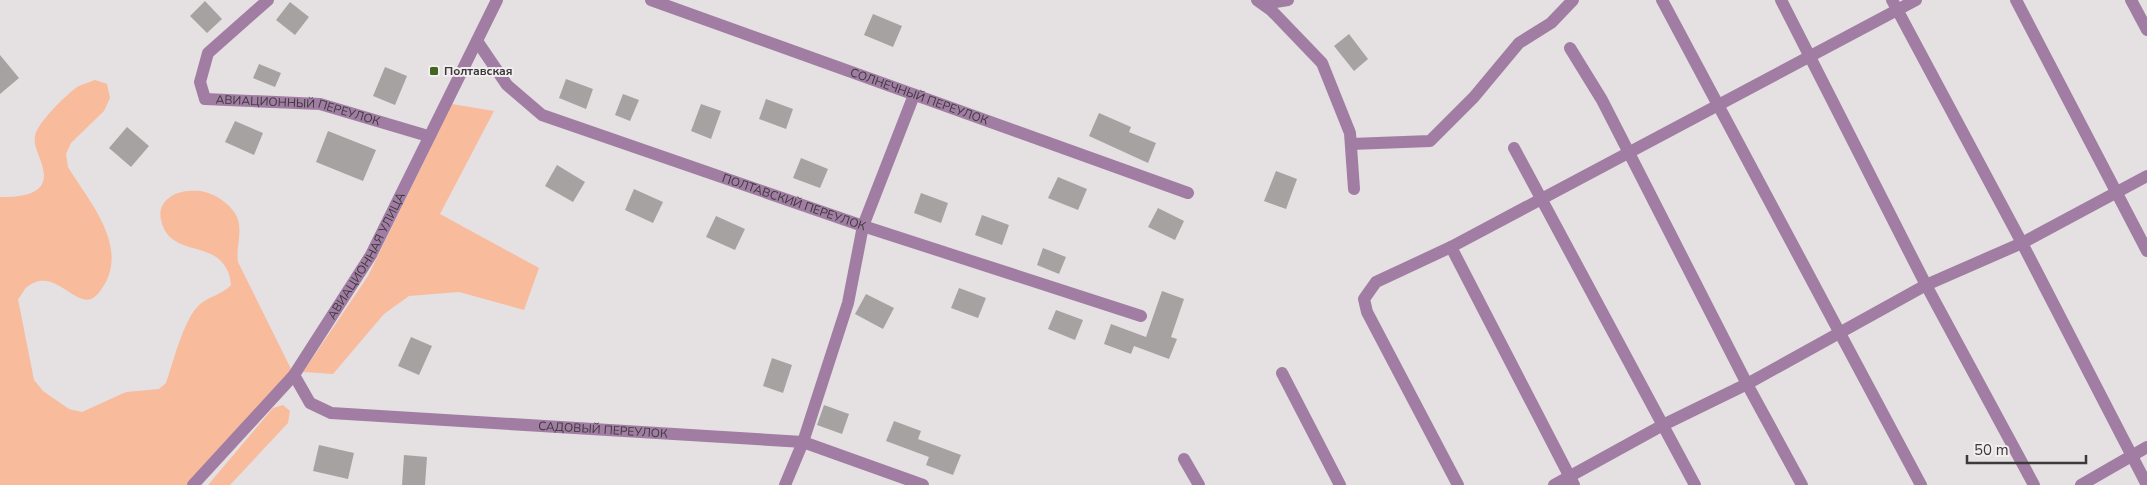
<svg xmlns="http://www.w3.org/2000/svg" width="2147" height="485" viewBox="0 0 2147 485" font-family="'Nunito Sans',sans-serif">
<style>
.green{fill:#f8bc9d}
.building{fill:#a7a2a2}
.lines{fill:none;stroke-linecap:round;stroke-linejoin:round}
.minor{stroke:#a17da3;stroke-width:12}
.poi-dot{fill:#41661f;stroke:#f2edef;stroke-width:2}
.labels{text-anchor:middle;stroke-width:4;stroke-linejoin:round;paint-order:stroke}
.poi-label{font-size:12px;font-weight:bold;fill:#3b393a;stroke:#f2edef;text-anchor:start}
.street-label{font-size:12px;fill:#3b393a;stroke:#f2edef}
</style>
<rect width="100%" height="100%" fill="#e5e0e2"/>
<path class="green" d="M 95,80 L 107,84 L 110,98 L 104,111 L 71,143 L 66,154 L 68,167 C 88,200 126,242 106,282 C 102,288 98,296 91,299 C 73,305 53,266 27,287 C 24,289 21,296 18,299 L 34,380 L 43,391 L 69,409 L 82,412 L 126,392 L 159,389 L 166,383 C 173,362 184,319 199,305 C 209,296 222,295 231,285 C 230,275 228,269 221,261 C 203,243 168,253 161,220 C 159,210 162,203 170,197 C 178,191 190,190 200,191 C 215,193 237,207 239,224 C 241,237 236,248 238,262 L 294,375 L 195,485 L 0,485 L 0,197 C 17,197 50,196 43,169 C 41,158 33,147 35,136 C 37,123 66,95 77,87 C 82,84 90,82 95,80 Z
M 452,104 L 494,111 L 440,214 L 539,268 L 524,310 L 459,292 L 409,296 L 384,314 L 333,374 L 303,372 L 368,276 Z
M 283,405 L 290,411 L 288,423 L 230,485 L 208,485 L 273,408 Z"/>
<path class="building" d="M 205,1 L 222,19 L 207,33 L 190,16 Z
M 290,2 L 309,17 L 295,35 L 276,20 Z
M 873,14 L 902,26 L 893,47 L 864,35 Z
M 1349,34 L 1368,59 L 1354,71 L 1334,46 Z
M 0,55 L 19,78 L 0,94 Z
M 259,64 L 281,73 L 275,87 L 253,78 Z
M 385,67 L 407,76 L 395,105 L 373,96 Z
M 566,79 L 593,89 L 586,109 L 559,98 Z
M 623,94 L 639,100 L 630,121 L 615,115 Z
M 766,99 L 793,109 L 786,129 L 759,119 Z
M 701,104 L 721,111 L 711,139 L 691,131 Z
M 1099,113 L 1131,127 L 1129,132 L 1156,143 L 1148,163 L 1089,136 Z
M 235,121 L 263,133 L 254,155 L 225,142 Z
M 127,127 L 149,146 L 131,167 L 109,148 Z
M 328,131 L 376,150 L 363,181 L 316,162 Z
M 801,158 L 828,169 L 820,188 L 793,178 Z
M 557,165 L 585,182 L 573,202 L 545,186 Z
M 1276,171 L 1297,179 L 1286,209 L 1264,201 Z
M 1058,177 L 1087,189 L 1078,210 L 1048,198 Z
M 634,189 L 663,202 L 653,223 L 625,210 Z
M 921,193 L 948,203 L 941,223 L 914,213 Z
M 1158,208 L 1184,221 L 1175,240 L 1148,227 Z
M 982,215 L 1009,225 L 1002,245 L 975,235 Z
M 716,216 L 745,229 L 735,250 L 706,237 Z
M 1043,248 L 1066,257 L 1059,274 L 1037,265 Z
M 959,288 L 986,298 L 978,318 L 951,308 Z
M 1162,291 L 1184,299 L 1171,337 L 1177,339 L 1169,359 L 1134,346 L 1131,354 L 1104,344 L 1111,324 L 1146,337 Z
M 866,294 L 894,308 L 883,329 L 855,314 Z
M 1056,310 L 1083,320 L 1075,340 L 1048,329 Z
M 411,337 L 432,346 L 419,375 L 398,366 Z
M 772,358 L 792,365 L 783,393 L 763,386 Z
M 824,405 L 849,414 L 842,434 L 817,425 Z
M 894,421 L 921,431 L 918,439 L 961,455 L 953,475 L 926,465 L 929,457 L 886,441 Z
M 319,445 L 354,453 L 348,479 L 313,471 Z
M 404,455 L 427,457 L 425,485 L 402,485 Z"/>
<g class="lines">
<g class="minor">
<path id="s1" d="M 268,0 L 208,53 L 200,82 L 205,99 L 320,104 L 428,136"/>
<path id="s2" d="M 651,0 L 1188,193"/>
<path d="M 1257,0 L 1271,10 L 1322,63 L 1350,133 L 1354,189"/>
<path d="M 1662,0 L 1921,485"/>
<path d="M 1781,0 L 1926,285 L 2034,485"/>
<path d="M 1892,0 L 2022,243 L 2147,485"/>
<path d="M 2016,0 L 2147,251"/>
<path d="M 2131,0 L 2147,30"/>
<path d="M 1263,4 L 1288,0"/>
<path id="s3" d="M 477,41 L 507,85 L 542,115 L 863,226 L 1141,316"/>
<path d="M 1570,48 L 1602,100 L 1747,384 L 1802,485"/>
<path d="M 1351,144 L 1430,141 L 1474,97 L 1519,43 L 1551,23 L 1573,0"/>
<path d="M 1514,148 L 1695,485"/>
<path d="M 1451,247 L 1574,485"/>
<path d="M 1282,373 L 1340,485"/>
<path id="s4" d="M 294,375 L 310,403 L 331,413 L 803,442 L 923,485"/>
<path d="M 1184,459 L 1199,485"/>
<path id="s5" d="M 193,485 L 294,375 L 371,255 L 497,0"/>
<path d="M 785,485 L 803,442 L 848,303 L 863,226 L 914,95"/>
<path d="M 1458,485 L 1367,312 L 1364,299 L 1376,282 L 1451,247 L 1916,0"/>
<path d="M 1554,485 L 1663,425 L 1747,384 L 1926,285 L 2022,243 L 2147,176"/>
<path d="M 2081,485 L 2147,447"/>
</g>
</g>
<rect class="poi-dot" x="429" y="66" width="10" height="10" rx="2.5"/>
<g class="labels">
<g class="poi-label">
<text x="444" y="75">Полтавская</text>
</g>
<g class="street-label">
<text dy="4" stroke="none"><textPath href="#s2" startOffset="285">СОЛНЕЧНЫЙ ПЕРЕУЛОК</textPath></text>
<text dy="4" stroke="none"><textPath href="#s1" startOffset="222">АВИАЦИОННЫЙ ПЕРЕУЛОК</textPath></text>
<text dy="4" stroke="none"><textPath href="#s3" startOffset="366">ПОЛТАВСКИЙ ПЕРЕУЛОК</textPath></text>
<text dy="4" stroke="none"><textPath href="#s5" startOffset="289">АВИАЦИОННАЯ УЛИЦА</textPath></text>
<text dy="4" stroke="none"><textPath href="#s4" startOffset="328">САДОВЫЙ ПЕРЕУЛОК</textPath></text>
</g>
</g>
<path d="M1967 455v8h119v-8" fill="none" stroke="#3b393a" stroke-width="2.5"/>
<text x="1974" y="455" font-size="15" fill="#3b393a" stroke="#f2edef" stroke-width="4" paint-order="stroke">50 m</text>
</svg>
